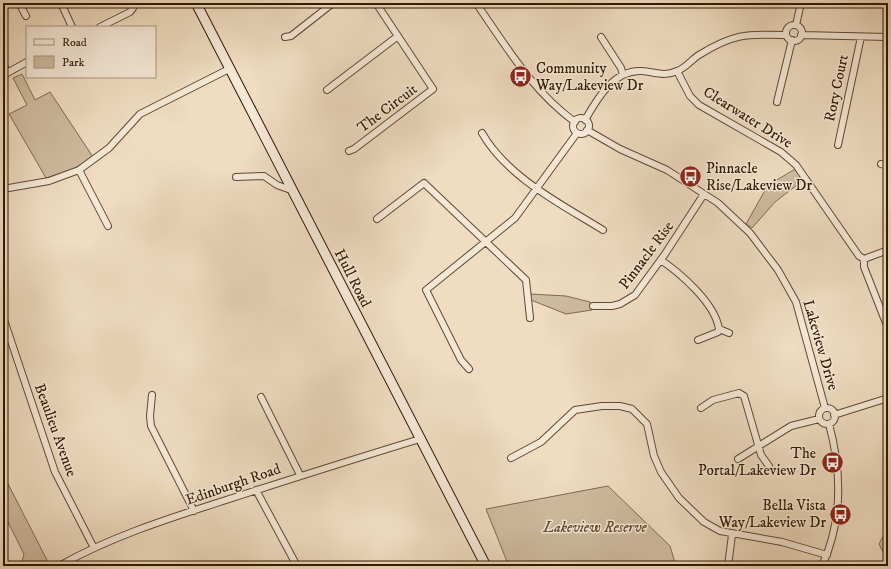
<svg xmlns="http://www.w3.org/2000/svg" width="891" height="569" viewBox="0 0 891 569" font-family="'IM FELL DW Pica',serif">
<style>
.green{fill:#cfbba0;stroke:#806a50}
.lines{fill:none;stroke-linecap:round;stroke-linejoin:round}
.minor-casing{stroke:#614930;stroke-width:8}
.secondary-casing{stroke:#321800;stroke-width:11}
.minor{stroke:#f5e8d7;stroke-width:6}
.secondary{stroke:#f5e8d7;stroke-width:9}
.labels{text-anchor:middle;stroke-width:3;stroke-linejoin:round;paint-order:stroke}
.poi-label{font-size:15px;fill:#321800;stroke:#f5e8d7;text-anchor:start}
.street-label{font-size:15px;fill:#321800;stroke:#f5e8d7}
.park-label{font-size:15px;font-style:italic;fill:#614930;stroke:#f5e8d7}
</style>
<rect width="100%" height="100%" fill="#efdcc1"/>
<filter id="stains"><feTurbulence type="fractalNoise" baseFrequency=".005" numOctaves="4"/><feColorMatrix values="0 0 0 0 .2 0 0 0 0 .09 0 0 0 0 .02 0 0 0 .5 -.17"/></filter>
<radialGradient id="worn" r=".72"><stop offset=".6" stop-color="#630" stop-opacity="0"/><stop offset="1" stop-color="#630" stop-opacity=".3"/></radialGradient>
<path class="green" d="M 22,74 L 35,100 L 50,92 L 93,157 L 73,169 L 46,178 L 9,114 L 27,105 L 13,78 Z
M 797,168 L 806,178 L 775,202 L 752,228 L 746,224 L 768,185 Z
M 530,294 L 566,296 L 590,302 L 592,310 L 566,314 L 531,300 Z
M 3,474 L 50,566 L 21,566 L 24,554 L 3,512 Z
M 608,486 L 670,546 L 676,566 L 508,564 L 486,509 Z
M 888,527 L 888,562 L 879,544 Z"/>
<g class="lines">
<defs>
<path id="minor" d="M 19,3 L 26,16
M 61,3 L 72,27
M 476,3 C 506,46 532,91 575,122
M 796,25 L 801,3
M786 33a8 8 0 1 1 16 0a8 8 0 1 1-16 0Z
M 100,27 L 130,12 L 133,8 L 132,3
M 801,35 L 888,37
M 285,37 L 291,36 L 333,3
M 601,37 L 621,68 L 623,75
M 3,62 L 7,73
M 677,71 L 690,96 L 699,105 L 781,152 L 796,165 L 859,256 L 864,259 L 888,250
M 3,77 L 7,73 L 27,62
M 327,90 L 398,36
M 777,102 L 792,40
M573 126a8 8 0 1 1 16 0a8 8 0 1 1-16 0Z
M 585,120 C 597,99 614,69 642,71 C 655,72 664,77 677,71 C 686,68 691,60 699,55 C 734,33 747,34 786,35
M 587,130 L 620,149 L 667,170 L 718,203 L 750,233 L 778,270 L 796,302 L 825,408
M 482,133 C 507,177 561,204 603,230
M 838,145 L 861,37
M 349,151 L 354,149 L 433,89 L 376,3
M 881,164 L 888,166
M 79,170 L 108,226
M 236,177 L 264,176 L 277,185 L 291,190
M 3,189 L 49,181 L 79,170 L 109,148 L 140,114 L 229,69
M 377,219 L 424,183 L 526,280 L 530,318
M 864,259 L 864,267 L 886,323
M 661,260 C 681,274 715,303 719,329
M 593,306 L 612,306 L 620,304 L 635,295 L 665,254 L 704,194
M 3,317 L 55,472 L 94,548
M 719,329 L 729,333
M 698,340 L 718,332 L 719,329
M 469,369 L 461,360 L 426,290 L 515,218 L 577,133
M 152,395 L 150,416 L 151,426 L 194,511
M 261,397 L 300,475
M 701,408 L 713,400 L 739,393 L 744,396 L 761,455 L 769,466
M819 416a8 8 0 1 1 16 0a8 8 0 1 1-16 0Z
M 834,415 L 888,398
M 511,458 L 541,442 L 575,410 L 602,406 L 620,406 L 632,409 L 647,424 L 654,456 L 661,472 L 679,498 L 704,522 L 720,531 L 782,542 L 827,555
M 738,459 L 791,426 L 819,419
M 256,490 L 297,566
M 59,566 C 110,537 167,519 223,501 C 288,480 354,459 420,439
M 728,566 L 732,535
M 822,566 C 843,520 842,472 829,424"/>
<path id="secondary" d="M 196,3 L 486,566"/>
</defs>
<use href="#minor" class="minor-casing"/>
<use href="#secondary" class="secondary-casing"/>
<use href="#minor" class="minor"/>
<use href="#secondary" class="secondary"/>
</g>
<defs>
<symbol id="bus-disc" viewBox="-11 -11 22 22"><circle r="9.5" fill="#8f2418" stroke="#f5e8d7"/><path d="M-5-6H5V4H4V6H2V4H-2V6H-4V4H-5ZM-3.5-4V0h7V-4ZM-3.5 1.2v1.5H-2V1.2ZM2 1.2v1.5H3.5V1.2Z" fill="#fff"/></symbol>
</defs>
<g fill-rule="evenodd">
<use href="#bus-disc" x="508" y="64" width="25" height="25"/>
<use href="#bus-disc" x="678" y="164" width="25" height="25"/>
<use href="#bus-disc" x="820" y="450" width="25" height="25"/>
<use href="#bus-disc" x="828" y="502" width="25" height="25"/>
</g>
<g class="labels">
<g class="poi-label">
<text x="536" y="73">Community<tspan x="536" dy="17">Way/Lakeview Dr</tspan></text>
<text x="706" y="173">Pinnacle<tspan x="706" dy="17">Rise/Lakeview Dr</tspan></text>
<text x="816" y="458" text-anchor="end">The<tspan x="816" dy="17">Portal/Lakeview Dr</tspan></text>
<text x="826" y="510" text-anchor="end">Bella Vista<tspan x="826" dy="17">Way/Lakeview Dr</tspan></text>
</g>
<g class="street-label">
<text transform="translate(836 88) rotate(-78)" y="5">Rory Court</text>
<text transform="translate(387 108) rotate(-37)" y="5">The Circuit</text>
<text transform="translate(748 117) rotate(32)" y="5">Clearwater Drive</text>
<text transform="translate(646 255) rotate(-53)" y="5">Pinnacle Rise</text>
<text transform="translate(353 278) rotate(63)" y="5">Hull Road</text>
<text transform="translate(821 345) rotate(74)" y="5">Lakeview Drive</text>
<text transform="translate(56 430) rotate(70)" y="5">Beaulieu Avenue</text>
<text transform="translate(233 484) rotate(-19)" y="5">Edinburgh Road</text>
</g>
<g class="park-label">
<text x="595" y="532">Lakeview Reserve</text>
</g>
</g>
<rect width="891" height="569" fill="none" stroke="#efdcc1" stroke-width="16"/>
<rect x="4" y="4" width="883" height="561" fill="none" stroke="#321800" stroke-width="2"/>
<rect x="8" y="8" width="875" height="553" fill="none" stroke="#321800"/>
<rect x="26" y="26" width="130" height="52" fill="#f5e8d7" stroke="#a79581"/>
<rect x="34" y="39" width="20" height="6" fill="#f5e8d7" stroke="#a79581"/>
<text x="62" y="46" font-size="12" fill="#321800">Road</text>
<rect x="34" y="56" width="20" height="12" fill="#cfbba0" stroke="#a79581"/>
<text x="62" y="66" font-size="12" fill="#321800">Park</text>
<rect width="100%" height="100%" filter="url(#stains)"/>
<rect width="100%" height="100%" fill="url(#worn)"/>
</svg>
